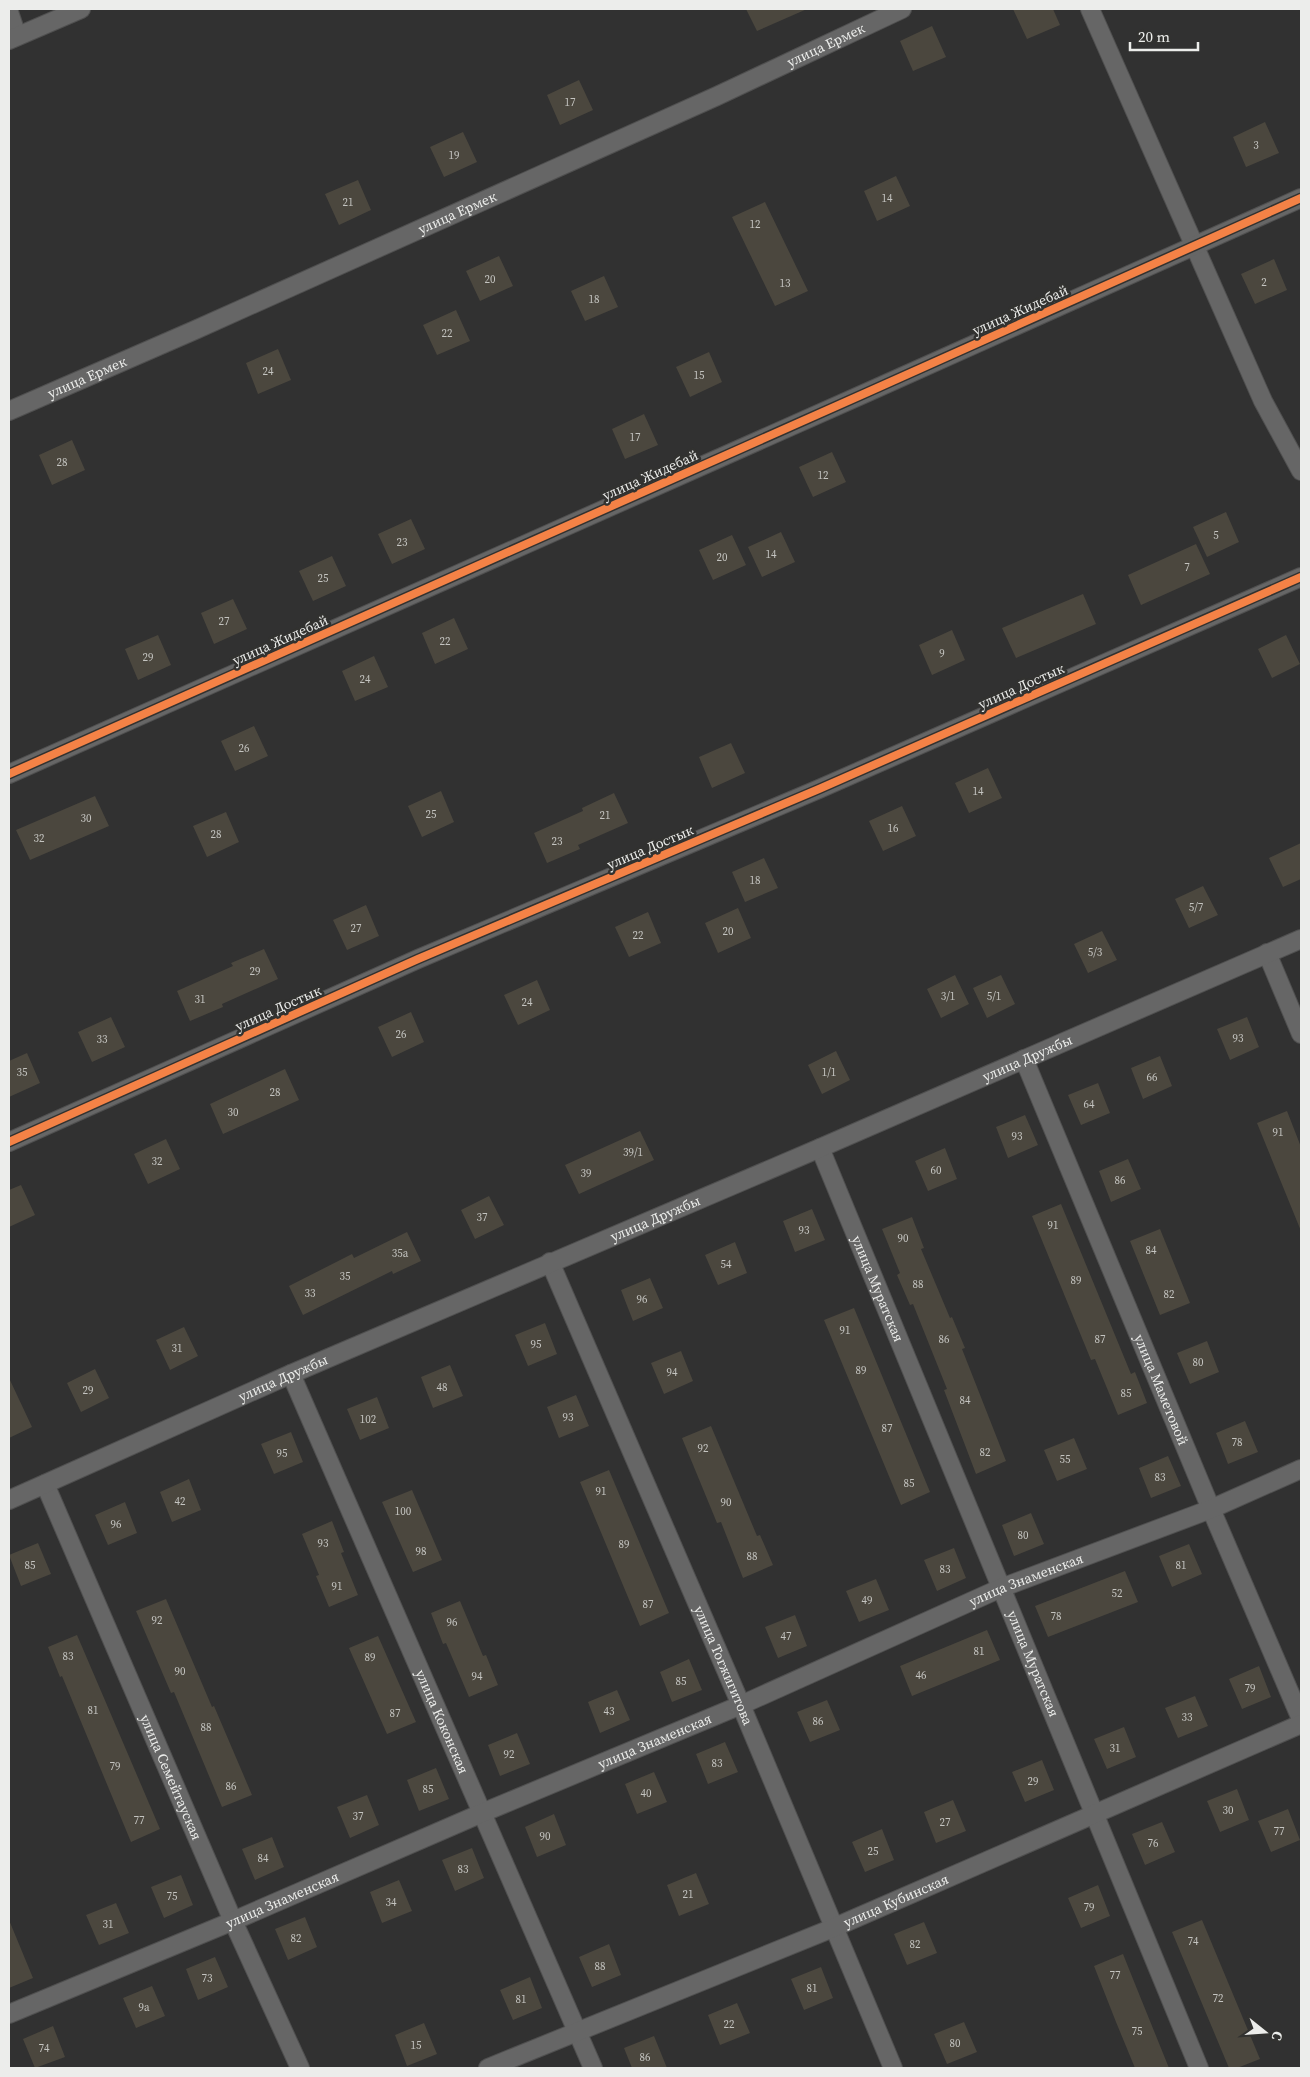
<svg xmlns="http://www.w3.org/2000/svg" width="1310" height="2077" viewBox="0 0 1310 2077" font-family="'Source Serif 4',serif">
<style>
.building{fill:#4b473e}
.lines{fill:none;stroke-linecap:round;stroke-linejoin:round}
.minor-casing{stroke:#505050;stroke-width:20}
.minor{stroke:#666;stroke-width:18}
.cycleway-casing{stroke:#323230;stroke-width:11}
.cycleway{stroke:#f48246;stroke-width:8}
.labels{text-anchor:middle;stroke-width:5;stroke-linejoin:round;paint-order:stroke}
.number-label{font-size:11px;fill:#c4c4c0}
.street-label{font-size:14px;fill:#ecedeb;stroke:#323230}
</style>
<rect width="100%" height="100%" fill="#313131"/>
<path class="building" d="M 746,9 L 807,9 L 757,31 Z
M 1013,9 L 1053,9 L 1060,25 L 1027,39 Z
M 932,26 L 946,57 L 913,71 L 900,41 Z
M 579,80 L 593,110 L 560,125 L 547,95 Z
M 1265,122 L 1279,153 L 1246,167 L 1233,137 Z
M 463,132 L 477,162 L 444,177 L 430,147 Z
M 896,176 L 910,206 L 877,221 L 864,191 Z
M 358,180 L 371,210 L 339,225 L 325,194 Z
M 765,202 L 808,291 L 775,306 L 732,217 Z
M 499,256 L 513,286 L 480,301 L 466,271 Z
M 1274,259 L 1287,290 L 1255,304 L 1241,274 Z
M 604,276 L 618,307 L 585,321 L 571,291 Z
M 456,310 L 470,341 L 437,355 L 423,325 Z
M 278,349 L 291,380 L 258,394 L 246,363 Z
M 709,352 L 722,382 L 690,397 L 676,367 Z
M 644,414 L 658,445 L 625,459 L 612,429 Z
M 72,440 L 85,470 L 52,485 L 39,455 Z
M 832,452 L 846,482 L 813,497 L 799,467 Z
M 1226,512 L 1239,542 L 1207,557 L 1193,527 Z
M 411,519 L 425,549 L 392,564 L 378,534 Z
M 781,532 L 795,562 L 762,577 L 748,547 Z
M 732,535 L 746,565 L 713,580 L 699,550 Z
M 1196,544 L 1210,574 L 1141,605 L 1128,575 Z
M 332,556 L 346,586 L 313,601 L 299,571 Z
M 1083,594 L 1096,624 L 1016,658 L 1002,628 Z
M 233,599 L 247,629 L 214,644 L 201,613 Z
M 454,618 L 468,649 L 435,664 L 422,633 Z
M 952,630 L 965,660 L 932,675 L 919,645 Z
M 158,635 L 171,665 L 138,680 L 125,649 Z
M 1286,635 L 1300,664 L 1272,678 L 1258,649 Z
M 374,656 L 388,687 L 355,701 L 342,671 Z
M 254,726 L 268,756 L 235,771 L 221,741 Z
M 731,743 L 745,773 L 712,788 L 699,757 Z
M 988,768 L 1002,798 L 969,813 L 955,783 Z
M 441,791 L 454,822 L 422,837 L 408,806 Z
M 614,793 L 628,823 L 578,845 L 580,849 L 547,863 L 534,833 L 583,811 L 582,808 Z
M 95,796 L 109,826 L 30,860 L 16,830 Z
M 902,806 L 916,836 L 883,851 L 869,821 Z
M 226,812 L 239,842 L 207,857 L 193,826 Z
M 1301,843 L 1301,879 L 1283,887 L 1269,858 Z
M 764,858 L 778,888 L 745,902 L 732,872 Z
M 1203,886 L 1218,915 L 1189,928 L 1175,899 Z
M 366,905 L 379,936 L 347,950 L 333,920 Z
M 738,908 L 751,938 L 718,953 L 705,923 Z
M 648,912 L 661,943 L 629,957 L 615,927 Z
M 1102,931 L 1117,960 L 1088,973 L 1074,944 Z
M 264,949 L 278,979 L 222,1004 L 223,1007 L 190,1021 L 177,991 L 233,966 L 231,963 Z
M 955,975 L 969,1004 L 941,1018 L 927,989 Z
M 1001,975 L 1015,1004 L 987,1018 L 973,988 Z
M 537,980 L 550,1010 L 518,1025 L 504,995 Z
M 411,1012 L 424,1042 L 392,1057 L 378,1027 Z
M 111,1017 L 125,1047 L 92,1062 L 78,1032 Z
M 1247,1017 L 1259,1047 L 1230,1060 L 1217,1029 Z
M 836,1051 L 850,1080 L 822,1094 L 808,1065 Z
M 27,1053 L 40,1083 L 9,1097 L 9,1061 Z
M 1160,1056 L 1172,1086 L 1143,1099 L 1131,1068 Z
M 285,1069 L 299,1100 L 223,1134 L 210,1104 Z
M 1098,1083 L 1110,1113 L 1081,1125 L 1068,1095 Z
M 1287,1111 L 1301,1147 L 1301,1231 L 1257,1123 Z
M 1025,1115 L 1038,1145 L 1008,1158 L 996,1127 Z
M 640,1131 L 654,1160 L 579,1194 L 565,1165 Z
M 166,1139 L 180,1169 L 148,1184 L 134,1154 Z
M 945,1148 L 957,1179 L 928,1191 L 915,1161 Z
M 1128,1159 L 1141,1189 L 1111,1202 L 1099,1171 Z
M 21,1185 L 35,1215 L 9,1227 L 9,1190 Z
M 489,1196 L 504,1225 L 475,1239 L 461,1210 Z
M 1061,1204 L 1131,1374 L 1135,1372 L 1147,1403 L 1118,1415 L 1095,1359 L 1091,1360 L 1032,1216 Z
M 812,1209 L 825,1240 L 795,1252 L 783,1221 Z
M 912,1217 L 924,1248 L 921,1249 L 950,1318 L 952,1317 L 965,1348 L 962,1349 L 1006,1461 L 976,1474 L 944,1390 L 947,1389 L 913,1304 L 910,1305 L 897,1275 L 900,1273 L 882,1229 Z
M 1160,1229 L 1190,1303 L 1160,1315 L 1130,1241 Z
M 407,1232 L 421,1261 L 393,1274 L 392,1271 L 303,1315 L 289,1286 L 352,1254 L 354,1258 Z
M 735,1242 L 747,1273 L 718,1285 L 705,1255 Z
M 650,1278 L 663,1308 L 633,1321 L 621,1290 Z
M 854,1308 L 930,1492 L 901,1505 L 824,1320 Z
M 545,1323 L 557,1354 L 528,1366 L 515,1335 Z
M 184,1327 L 198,1356 L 170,1370 L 156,1340 Z
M 1207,1341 L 1219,1372 L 1190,1384 L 1177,1353 Z
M 681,1351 L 693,1381 L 664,1394 L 651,1363 Z
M 450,1365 L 463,1396 L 433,1408 L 421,1377 Z
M 95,1369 L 109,1398 L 81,1412 L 67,1383 Z
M 9,1378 L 32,1427 L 9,1438 Z
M 576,1395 L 589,1426 L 559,1438 L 547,1407 Z
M 377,1397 L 389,1428 L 360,1440 L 347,1409 Z
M 1245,1421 L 1258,1452 L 1228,1464 L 1216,1433 Z
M 711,1426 L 757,1536 L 760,1535 L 773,1565 L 743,1578 L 721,1522 L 717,1523 L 682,1438 Z
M 291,1432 L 303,1462 L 274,1474 L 261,1444 Z
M 1074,1438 L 1087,1469 L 1057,1481 L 1044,1450 Z
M 1168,1456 L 1181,1486 L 1151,1498 L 1139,1468 Z
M 609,1470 L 669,1613 L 640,1626 L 580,1482 Z
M 189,1479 L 201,1510 L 172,1522 L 160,1492 Z
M 412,1490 L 442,1560 L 413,1572 L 382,1502 Z
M 125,1502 L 137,1533 L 108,1545 L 95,1515 Z
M 1031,1513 L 1044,1544 L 1014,1556 L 1002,1525 Z
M 332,1521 L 344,1552 L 341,1553 L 358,1595 L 329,1607 L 316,1576 L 319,1575 L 302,1534 Z
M 38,1543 L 51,1574 L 21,1586 L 9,1555 Z
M 1189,1544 L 1202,1574 L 1172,1587 L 1159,1556 Z
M 954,1548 L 966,1578 L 937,1591 L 924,1560 Z
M 1125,1571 L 1138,1602 L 1048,1637 L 1035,1606 Z
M 876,1579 L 889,1610 L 859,1622 L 846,1591 Z
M 166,1599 L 212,1707 L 214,1706 L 252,1795 L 222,1807 L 174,1692 L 171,1693 L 136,1611 Z
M 460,1601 L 483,1656 L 486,1655 L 498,1685 L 469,1697 L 446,1643 L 443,1644 L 431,1613 Z
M 795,1615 L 807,1646 L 778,1658 L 765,1627 Z
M 987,1630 L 1000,1660 L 912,1696 L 900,1666 Z
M 77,1635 L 160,1829 L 131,1842 L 62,1676 L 60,1677 L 48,1647 Z
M 378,1636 L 416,1722 L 387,1734 L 349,1648 Z
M 689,1659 L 702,1690 L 672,1702 L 660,1672 Z
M 1259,1666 L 1271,1697 L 1242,1709 L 1229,1679 Z
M 617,1690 L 630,1720 L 600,1733 L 588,1702 Z
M 1195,1696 L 1208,1726 L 1178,1738 L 1165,1708 Z
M 827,1700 L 840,1730 L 810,1742 L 797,1712 Z
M 1124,1727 L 1136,1757 L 1107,1769 L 1094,1739 Z
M 517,1733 L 530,1764 L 500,1776 L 488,1745 Z
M 725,1742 L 738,1772 L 708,1784 L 696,1754 Z
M 1042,1760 L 1054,1790 L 1025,1802 L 1012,1772 Z
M 436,1768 L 449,1799 L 419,1811 L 407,1780 Z
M 654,1772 L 667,1802 L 637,1814 L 625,1784 Z
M 1237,1789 L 1249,1820 L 1220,1832 L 1207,1801 Z
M 367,1795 L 379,1825 L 350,1838 L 337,1807 Z
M 953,1800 L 966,1831 L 936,1843 L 924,1812 Z
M 1288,1809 L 1300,1840 L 1271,1852 L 1258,1821 Z
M 554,1814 L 566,1845 L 537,1857 L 525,1827 Z
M 1162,1822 L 1175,1852 L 1145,1865 L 1132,1834 Z
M 882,1829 L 894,1860 L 865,1872 L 852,1842 Z
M 272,1837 L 284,1867 L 255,1880 L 242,1849 Z
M 472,1848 L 484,1878 L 455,1891 L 442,1860 Z
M 696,1873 L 709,1904 L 679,1916 L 667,1885 Z
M 181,1875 L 193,1905 L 164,1918 L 151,1887 Z
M 399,1880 L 412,1911 L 382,1923 L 370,1892 Z
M 1098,1885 L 1110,1916 L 1081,1928 L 1068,1898 Z
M 116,1903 L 129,1933 L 99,1945 L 86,1915 Z
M 305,1917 L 317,1947 L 288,1960 L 275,1929 Z
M 9,1920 L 33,1978 L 9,1988 Z
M 1202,1920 L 1260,2059 L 1237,2068 L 1229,2068 L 1172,1932 Z
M 924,1922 L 937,1953 L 907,1965 L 894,1934 Z
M 609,1944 L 621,1975 L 592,1987 L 579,1957 Z
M 1123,1954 L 1135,1984 L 1169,2068 L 1135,2068 L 1116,2022 L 1094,1966 Z
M 215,1957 L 228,1987 L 198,2000 L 186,1969 Z
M 821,1967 L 833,1998 L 804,2010 L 791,1979 Z
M 530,1977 L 542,2008 L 513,2020 L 500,1990 Z
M 152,1986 L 165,2016 L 136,2028 L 123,1998 Z
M 737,2003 L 750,2033 L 720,2045 L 708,2015 Z
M 964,2022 L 977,2052 L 947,2064 L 934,2034 Z
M 424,2023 L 437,2054 L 407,2066 L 395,2035 Z
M 53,2026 L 65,2057 L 35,2068 L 23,2039 Z
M 654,2036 L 667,2068 L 632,2068 L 624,2048 Z"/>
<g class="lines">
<defs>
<g id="minor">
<path d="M 1090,9 L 1263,401 L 1301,471"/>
<path d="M 9,12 L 17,36"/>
<path d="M 9,40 L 81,9"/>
<path id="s1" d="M 9,411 L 195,330 L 717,96 L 902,9"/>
<path d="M 9,774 L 868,392 L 1301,198"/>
<path d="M 1267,953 L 1301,1034"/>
<path id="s2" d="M 1024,1059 L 1211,1509 L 1301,1719"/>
<path d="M 9,1142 L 418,959 L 819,789 L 1301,577"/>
<path id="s3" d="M 820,1148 C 946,1455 1075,1761 1199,2068"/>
<path id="s4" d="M 550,1262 L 741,1705 L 893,2068"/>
<path id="s5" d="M 291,1374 L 593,2068"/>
<path id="s6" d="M 45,1484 L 233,1921 L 300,2068"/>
<path id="s7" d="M 9,1500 L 291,1374 L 820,1148 L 1301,939"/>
<path id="s8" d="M 9,2014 L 233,1921 L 482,1813 L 741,1705 L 1001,1588 L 1211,1509 L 1301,1469"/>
<path id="s9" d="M 488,2068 L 833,1928 L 1301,1724"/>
</g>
</defs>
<use href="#minor" class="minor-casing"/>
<use href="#minor" class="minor"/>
<defs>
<path id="cycleway" d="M 9,774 L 868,392 L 1301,198
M 9,1142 L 418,959 L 819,789 L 1301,577"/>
</defs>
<use href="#cycleway" class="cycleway-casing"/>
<use href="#cycleway" class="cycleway"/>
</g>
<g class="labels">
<g class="number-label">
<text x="570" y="106">17</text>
<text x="1256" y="149">3</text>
<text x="454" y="159">19</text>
<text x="887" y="202">14</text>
<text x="348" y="206">21</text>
<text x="755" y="228">12</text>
<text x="490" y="283">20</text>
<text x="1264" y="286">2</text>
<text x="785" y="287">13</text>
<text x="594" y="303">18</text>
<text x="447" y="337">22</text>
<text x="268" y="375">24</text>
<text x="699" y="379">15</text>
<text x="635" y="441">17</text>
<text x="62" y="466">28</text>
<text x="823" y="479">12</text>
<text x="1216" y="539">5</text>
<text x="402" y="546">23</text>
<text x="771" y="558">14</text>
<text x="722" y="561">20</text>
<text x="1187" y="571">7</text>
<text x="323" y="582">25</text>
<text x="224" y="625">27</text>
<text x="445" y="645">22</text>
<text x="942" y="657">9</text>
<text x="148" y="661">29</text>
<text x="365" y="683">24</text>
<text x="244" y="752">26</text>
<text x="978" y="795">14</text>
<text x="431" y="818">25</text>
<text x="605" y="819">21</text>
<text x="86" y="822">30</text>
<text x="893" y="832">16</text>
<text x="216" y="838">28</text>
<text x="39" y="842">32</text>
<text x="557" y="845">23</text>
<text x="755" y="884">18</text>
<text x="1196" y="911">5/7</text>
<text x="356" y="932">27</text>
<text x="728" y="935">20</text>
<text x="638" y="939">22</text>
<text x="1095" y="956">5/3</text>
<text x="255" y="975">29</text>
<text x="948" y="1000">3/1</text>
<text x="994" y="1000">5/1</text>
<text x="200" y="1003">31</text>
<text x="527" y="1006">24</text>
<text x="401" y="1038">26</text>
<text x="1238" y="1042">93</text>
<text x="102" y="1043">33</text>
<text x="22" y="1076">35</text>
<text x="829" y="1076">1/1</text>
<text x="1152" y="1081">66</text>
<text x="275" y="1096">28</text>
<text x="1089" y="1108">64</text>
<text x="233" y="1116">30</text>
<text x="1278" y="1136">91</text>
<text x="1017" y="1140">93</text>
<text x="633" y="1156">39/1</text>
<text x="157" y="1165">32</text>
<text x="936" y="1174">60</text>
<text x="586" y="1177">39</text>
<text x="1120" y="1184">86</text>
<text x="482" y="1221">37</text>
<text x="1053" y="1229">91</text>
<text x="804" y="1234">93</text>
<text x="903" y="1242">90</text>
<text x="1151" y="1254">84</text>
<text x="400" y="1257">35а</text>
<text x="726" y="1268">54</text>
<text x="345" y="1280">35</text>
<text x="1076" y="1284">89</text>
<text x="918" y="1288">88</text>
<text x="310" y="1297">33</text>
<text x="1169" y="1298">82</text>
<text x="642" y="1303">96</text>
<text x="845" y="1334">91</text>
<text x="944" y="1343">86</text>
<text x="1100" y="1343">87</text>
<text x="536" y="1348">95</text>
<text x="177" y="1352">31</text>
<text x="1198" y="1366">80</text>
<text x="861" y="1374">89</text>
<text x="672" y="1376">94</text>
<text x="442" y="1391">48</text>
<text x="88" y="1394">29</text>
<text x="1126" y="1397">85</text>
<text x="965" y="1404">84</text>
<text x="568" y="1421">93</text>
<text x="368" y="1423">102</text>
<text x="887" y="1432">87</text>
<text x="1237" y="1446">78</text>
<text x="703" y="1452">92</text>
<text x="985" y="1456">82</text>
<text x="282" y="1457">95</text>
<text x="1065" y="1463">55</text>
<text x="1160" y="1481">83</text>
<text x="909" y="1487">85</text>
<text x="601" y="1495">91</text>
<text x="180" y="1505">42</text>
<text x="726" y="1506">90</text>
<text x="403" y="1515">100</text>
<text x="116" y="1528">96</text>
<text x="1023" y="1539">80</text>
<text x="323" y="1547">93</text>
<text x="624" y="1548">89</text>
<text x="421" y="1555">98</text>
<text x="752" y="1560">88</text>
<text x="30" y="1569">85</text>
<text x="1181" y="1569">81</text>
<text x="945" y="1573">83</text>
<text x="337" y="1590">91</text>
<text x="1117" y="1597">52</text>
<text x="867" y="1604">49</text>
<text x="648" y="1608">87</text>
<text x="1056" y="1620">78</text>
<text x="157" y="1624">92</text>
<text x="452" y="1626">96</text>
<text x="786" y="1640">47</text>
<text x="979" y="1655">81</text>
<text x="68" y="1660">83</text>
<text x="370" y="1661">89</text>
<text x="180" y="1675">90</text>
<text x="921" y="1679">46</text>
<text x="477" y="1680">94</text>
<text x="681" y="1685">85</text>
<text x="1250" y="1692">79</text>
<text x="93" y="1714">81</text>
<text x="609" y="1715">43</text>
<text x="395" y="1717">87</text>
<text x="1187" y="1721">33</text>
<text x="818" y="1725">86</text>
<text x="206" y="1731">88</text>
<text x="1115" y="1752">31</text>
<text x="509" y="1758">92</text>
<text x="717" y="1767">83</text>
<text x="115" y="1770">79</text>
<text x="1033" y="1785">29</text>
<text x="231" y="1790">86</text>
<text x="428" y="1793">85</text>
<text x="646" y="1797">40</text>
<text x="1228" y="1814">30</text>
<text x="358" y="1820">37</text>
<text x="139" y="1824">77</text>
<text x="945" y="1826">27</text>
<text x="1279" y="1835">77</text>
<text x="545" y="1840">90</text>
<text x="1153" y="1847">76</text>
<text x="873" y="1855">25</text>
<text x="263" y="1862">84</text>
<text x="463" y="1873">83</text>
<text x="688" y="1898">21</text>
<text x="172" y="1900">75</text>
<text x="391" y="1906">34</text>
<text x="1089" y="1911">79</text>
<text x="108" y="1928">31</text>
<text x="296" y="1942">82</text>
<text x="1193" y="1945">74</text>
<text x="915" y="1948">82</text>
<text x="600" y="1970">88</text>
<text x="1115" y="1979">77</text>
<text x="207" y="1982">73</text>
<text x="812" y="1992">81</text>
<text x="1218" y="2002">72</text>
<text x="521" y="2003">81</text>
<text x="144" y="2011">9а</text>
<text x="729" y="2028">22</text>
<text x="1137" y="2035">75</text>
<text x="955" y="2047">80</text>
<text x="416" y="2049">15</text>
<text x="44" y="2052">74</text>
<text x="645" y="2061">86</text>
</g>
<g class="street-label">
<text dy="5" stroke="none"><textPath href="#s1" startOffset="895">улица Ермек</textPath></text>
<text dy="5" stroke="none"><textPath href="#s1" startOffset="490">улица Ермек</textPath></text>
<text transform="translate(1020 310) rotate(-24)" y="5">улица Жидебай</text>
<text dy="5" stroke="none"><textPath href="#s1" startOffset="85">улица Ермек</textPath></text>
<text transform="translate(650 475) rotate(-24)" y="5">улица Жидебай</text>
<text transform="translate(280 640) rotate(-24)" y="5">улица Жидебай</text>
<text transform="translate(1021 686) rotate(-24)" y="5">улица Достык</text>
<text transform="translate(650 847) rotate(-23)" y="5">улица Достык</text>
<text transform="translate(278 1008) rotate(-24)" y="5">улица Достык</text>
<text dy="5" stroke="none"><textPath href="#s7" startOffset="1110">улица Дружбы</textPath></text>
<text dy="5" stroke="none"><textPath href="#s7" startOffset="705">улица Дружбы</textPath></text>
<text dy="5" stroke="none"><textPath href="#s3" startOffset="152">улица Муратская</textPath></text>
<text dy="5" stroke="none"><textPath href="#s7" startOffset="300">улица Дружбы</textPath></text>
<text dy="5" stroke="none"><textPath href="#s2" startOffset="358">улица Маметовой</textPath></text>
<text dy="5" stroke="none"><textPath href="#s8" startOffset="1106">улица Знаменская</textPath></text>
<text dy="5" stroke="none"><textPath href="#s4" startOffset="439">улица Тогжигитова</textPath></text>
<text dy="5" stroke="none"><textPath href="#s3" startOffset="558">улица Муратская</textPath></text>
<text dy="5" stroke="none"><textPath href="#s5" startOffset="379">улица Коконская</textPath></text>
<text dy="5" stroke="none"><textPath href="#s8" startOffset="701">улица Знаменская</textPath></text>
<text dy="5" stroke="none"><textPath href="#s6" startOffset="319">улица Семейтауская</textPath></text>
<text dy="5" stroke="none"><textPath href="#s8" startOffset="296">улица Знаменская</textPath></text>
<text dy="5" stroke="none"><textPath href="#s9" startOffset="441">улица Кубинская</textPath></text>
</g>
</g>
<rect width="1310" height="2077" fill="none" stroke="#ecedeb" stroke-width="20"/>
<g transform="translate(1265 2032) rotate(107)" stroke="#323230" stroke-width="4" paint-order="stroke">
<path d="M0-4L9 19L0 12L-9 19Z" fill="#ecedeb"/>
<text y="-8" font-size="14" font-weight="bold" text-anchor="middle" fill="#ecedeb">С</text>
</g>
<path d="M1130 42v8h68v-8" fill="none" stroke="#ecedeb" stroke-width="2.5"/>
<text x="1138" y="42" font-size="15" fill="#ecedeb" stroke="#323230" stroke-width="4" paint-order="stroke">20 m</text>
</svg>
